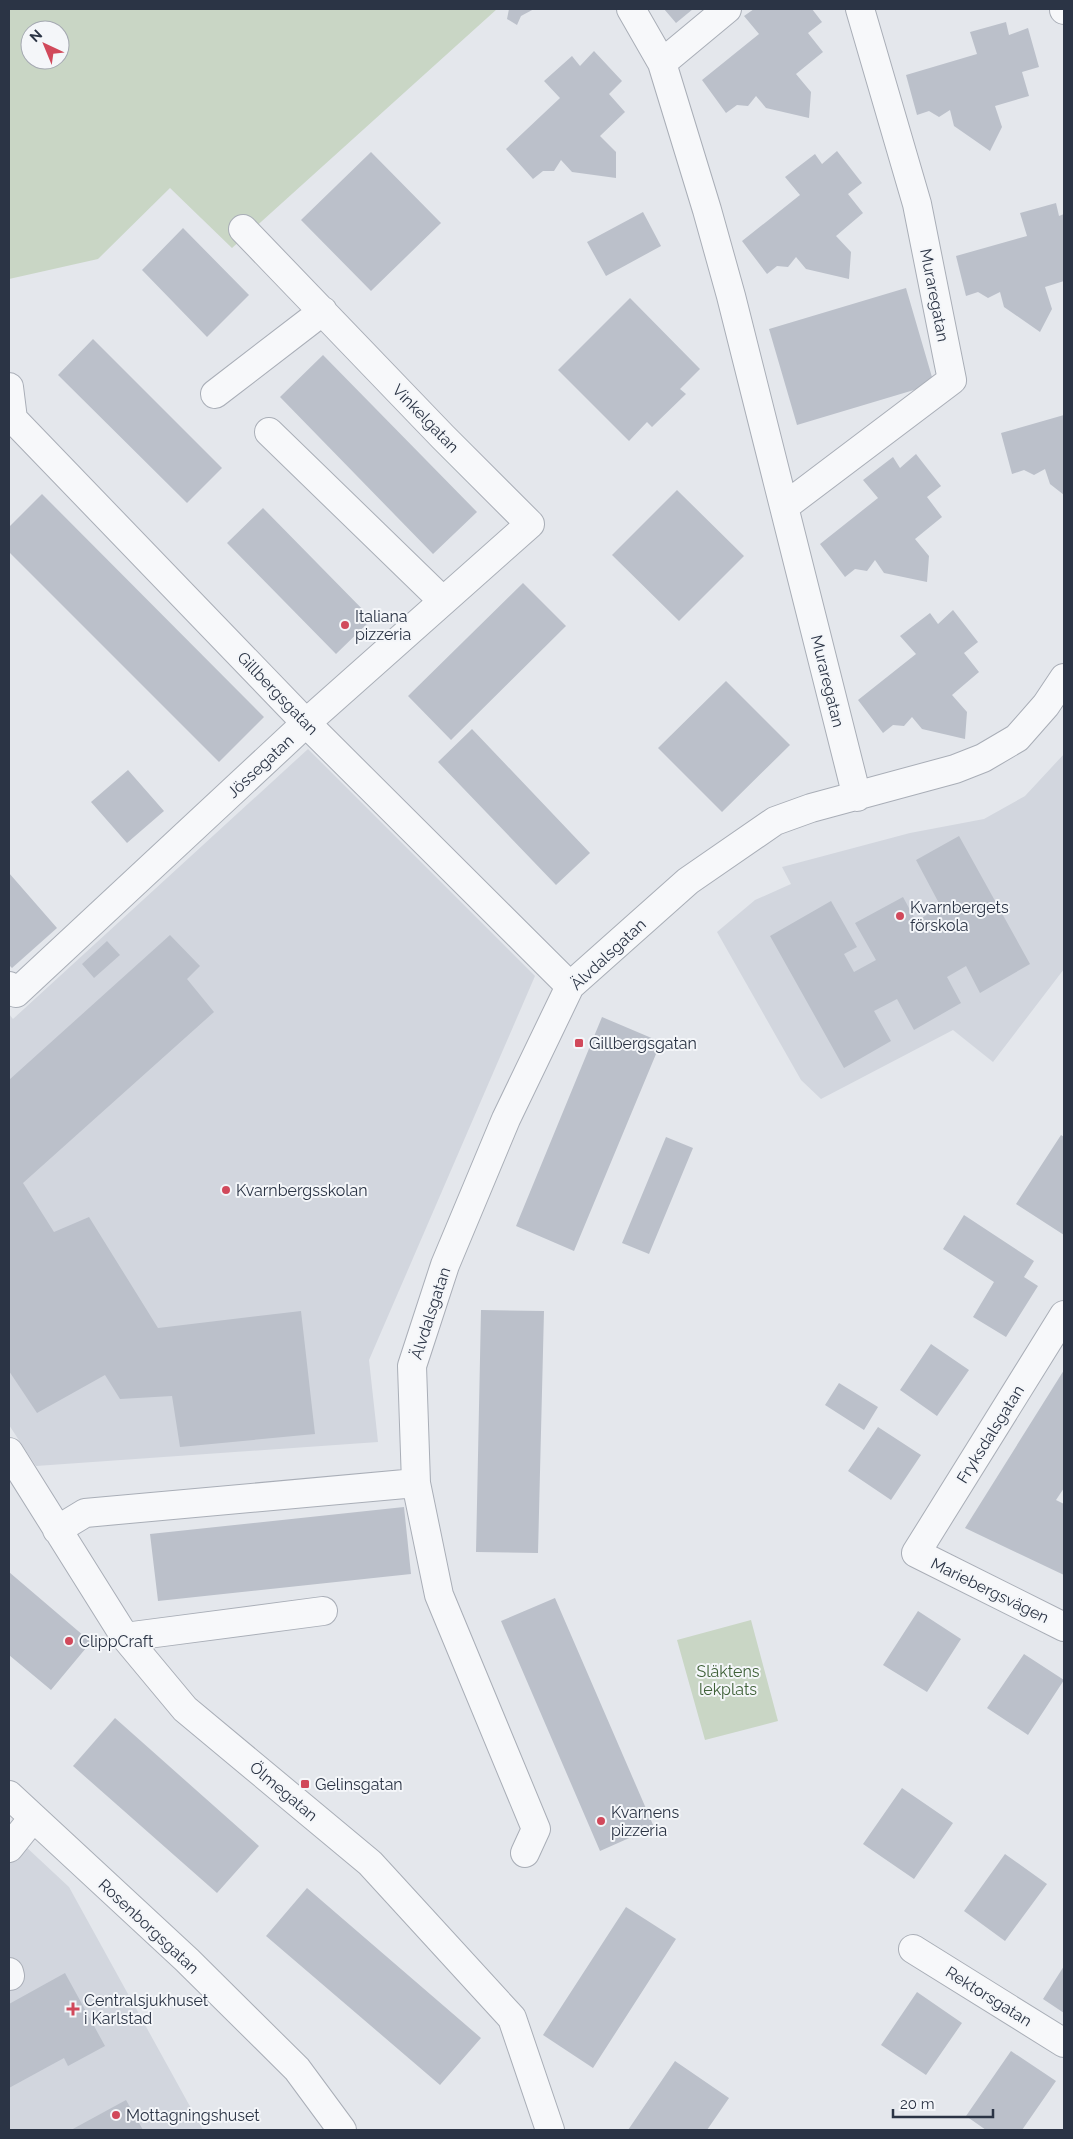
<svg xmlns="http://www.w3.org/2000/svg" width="1073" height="2139" viewBox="0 0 1073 2139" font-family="Raleway,sans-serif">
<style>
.built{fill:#d2d6de}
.green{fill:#c9d6c5;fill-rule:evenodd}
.building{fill:#bbc0ca}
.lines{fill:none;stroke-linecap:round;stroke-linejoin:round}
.minor-casing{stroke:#a9aeb7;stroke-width:30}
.minor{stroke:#f7f8fa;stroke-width:28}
.poi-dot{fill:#d1495b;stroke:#f4f6f9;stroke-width:2}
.labels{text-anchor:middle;stroke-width:4;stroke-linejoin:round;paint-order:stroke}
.street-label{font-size:16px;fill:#2b3445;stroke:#f4f6f9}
.poi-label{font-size:16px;fill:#2b3445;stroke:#f4f6f9;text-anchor:start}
.park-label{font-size:16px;fill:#3f6138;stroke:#f4f6f9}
</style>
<rect width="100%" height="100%" fill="#e4e7ec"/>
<path class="built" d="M 308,749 L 535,976 L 369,1360 L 378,1442 L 36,1466 L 9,1425 L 9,1014 L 13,1019 Z
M 1064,754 L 1064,969 L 993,1062 L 953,1030 L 821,1099 L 801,1080 L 717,932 L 755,900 L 791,884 L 782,867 L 910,833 L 984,819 L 1025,796 Z
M 9,1831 L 69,1887 L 203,2130 L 9,2130 Z"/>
<path class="green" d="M 9,9 L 497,9 L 232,248 L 170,188 L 98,259 L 9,279 ZM 30,30 L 60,30 L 60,60 L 30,60 Z
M 751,1620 L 778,1721 L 705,1740 L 677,1640 Z"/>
<path class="building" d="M 509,9 L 534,9 L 521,16 L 517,25 L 507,19 Z
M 664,9 L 693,9 L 676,23 Z
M 754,9 L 812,9 L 822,22 L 808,33 L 823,52 L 796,74 L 811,92 L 809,118 L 766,108 L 756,96 L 748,106 L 737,105 L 726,113 L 702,80 L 759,34 L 744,16 Z
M 1006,22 L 1009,35 L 1028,28 L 1039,67 L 1022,72 L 1029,96 L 995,106 L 1002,127 L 990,151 L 954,126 L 950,110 L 939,117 L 929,111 L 917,115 L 906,75 L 977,54 L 970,32 Z
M 594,51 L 622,81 L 609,94 L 625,112 L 600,136 L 616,152 L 616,178 L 572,172 L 561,160 L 554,171 L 543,171 L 533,179 L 506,149 L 560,98 L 544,81 L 572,56 L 580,66 Z
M 837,151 L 862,183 L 848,194 L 863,213 L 836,236 L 851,252 L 849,279 L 806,269 L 796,257 L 788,267 L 777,266 L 767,274 L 742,241 L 800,195 L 785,177 L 815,154 L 822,164 Z
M 371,152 L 441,223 L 371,291 L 301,220 Z
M 1056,203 L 1059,216 L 1064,214 L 1064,281 L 1045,287 L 1052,309 L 1040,332 L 1004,307 L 1000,292 L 988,298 L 978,292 L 966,296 L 956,256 L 1027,236 L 1020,213 Z
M 643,212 L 661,246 L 606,276 L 587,242 Z
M 183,228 L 249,295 L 207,337 L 142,270 Z
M 906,288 L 934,384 L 797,425 L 769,329 Z
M 630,298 L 700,369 L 680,389 L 686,394 L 652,427 L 647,422 L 629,441 L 558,370 Z
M 93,339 L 222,468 L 187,503 L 58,375 Z
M 323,355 L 477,512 L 433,554 L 280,397 Z
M 1064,415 L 1064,495 L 1050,484 L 1045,469 L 1034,475 L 1024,470 L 1012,474 L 1001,433 Z
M 916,454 L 941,486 L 927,497 L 942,517 L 915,539 L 929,556 L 927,582 L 884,573 L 875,560 L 867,571 L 855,569 L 845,577 L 820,544 L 878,498 L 863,480 L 893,457 L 900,468 Z
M 677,490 L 744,556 L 679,621 L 612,555 Z
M 42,494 L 264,717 L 219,762 L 9,552 L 9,527 Z
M 263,508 L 372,619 L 336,654 L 227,543 Z
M 523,583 L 566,626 L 451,740 L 408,696 Z
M 953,610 L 978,642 L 964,653 L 979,672 L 952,695 L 967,712 L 965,739 L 922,729 L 912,717 L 904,726 L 893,725 L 883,733 L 858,700 L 916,654 L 900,636 L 930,613 L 938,624 Z
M 726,681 L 790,745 L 722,812 L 658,748 Z
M 472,729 L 590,853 L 556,885 L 438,762 Z
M 128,770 L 164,811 L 127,843 L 91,802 Z
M 959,836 L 1030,964 L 980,993 L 966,966 L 947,977 L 961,1003 L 914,1030 L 897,999 L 874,1011 L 891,1041 L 844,1068 L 770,936 L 831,901 L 857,947 L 844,954 L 854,972 L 876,960 L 855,923 L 903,897 L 916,921 L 941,907 L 916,860 Z
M 9,873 L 57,928 L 12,968 L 9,965 Z
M 170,935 L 200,966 L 187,979 L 214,1012 L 23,1183 L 54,1232 L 89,1217 L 158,1328 L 301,1311 L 315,1434 L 180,1447 L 172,1396 L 120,1399 L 105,1375 L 37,1413 L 9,1371 L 9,1080 Z
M 107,941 L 120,955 L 94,978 L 82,964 Z
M 602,1017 L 661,1042 L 574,1251 L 516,1226 Z
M 1061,1135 L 1064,1137 L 1064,1235 L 1016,1204 Z
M 666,1137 L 693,1148 L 649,1254 L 622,1243 Z
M 964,1215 L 1034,1261 L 1024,1277 L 1038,1286 L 1006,1337 L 973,1317 L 994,1282 L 943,1249 Z
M 481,1310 L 544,1311 L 538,1553 L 476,1552 Z
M 931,1344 L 969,1370 L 937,1416 L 900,1390 Z
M 1064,1370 L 1064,1488 L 1056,1500 L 1064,1504 L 1064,1575 L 965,1528 Z
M 839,1383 L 878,1407 L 864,1430 L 825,1405 Z
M 878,1427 L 921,1455 L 891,1500 L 848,1471 Z
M 404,1507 L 411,1574 L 158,1601 L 150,1534 Z
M 9,1572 L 91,1642 L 51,1690 L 9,1655 Z
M 555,1598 L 654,1827 L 600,1851 L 501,1621 Z
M 918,1611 L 961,1639 L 927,1692 L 883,1665 Z
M 1024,1654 L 1064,1680 L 1028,1735 L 987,1708 Z
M 115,1718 L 259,1846 L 217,1893 L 73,1766 Z
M 902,1788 L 953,1823 L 914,1879 L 863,1844 Z
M 1005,1854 L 1047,1884 L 1005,1941 L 964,1911 Z
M 307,1888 L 481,2038 L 440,2085 L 266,1936 Z
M 626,1907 L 676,1939 L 593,2068 L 543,2035 Z
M 1064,1966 L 1064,2013 L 1043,1999 Z
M 65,1973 L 105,2046 L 68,2066 L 64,2058 L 9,2088 L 9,2004 Z
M 917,1992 L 962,2023 L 926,2075 L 881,2045 Z
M 1011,2051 L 1056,2081 L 1022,2130 L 986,2130 L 966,2116 Z
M 675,2061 L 729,2098 L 707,2130 L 628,2130 Z
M 126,2100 L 143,2130 L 71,2130 Z"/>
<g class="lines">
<defs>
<path id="minor" d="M 631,9 L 662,63 L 707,210 L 731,296 L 857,797
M 1064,9 L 1064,10
M 662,63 L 727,9
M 9,387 L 13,419 L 306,723 L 570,986
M 215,394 L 323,311
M 269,432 L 443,601
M 784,507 L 952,380 L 917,204 L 860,9
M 9,986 L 16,993 L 306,723 L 530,524 L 443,437 L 243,229
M 1064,1315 L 916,1553 L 1064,1627
M 9,1452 L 125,1637 L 185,1709 L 370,1863 L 512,2018 L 550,2130
M 57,1530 L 85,1513 L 416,1483
M 125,1637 L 323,1611
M 9,1795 L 187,1960 L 297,2069 L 342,2130
M 9,1848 L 33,1818
M 525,1853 L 536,1829 L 439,1595 L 416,1483 L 412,1366 L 445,1265 L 506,1119 L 570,986 L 688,881 L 775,821 L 811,808 L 955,769 L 983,758 L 1017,738 L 1046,705 L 1064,678
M 913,1949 L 1064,2043
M 9,1972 L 10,1976"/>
</defs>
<use href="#minor" class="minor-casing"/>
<use href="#minor" class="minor"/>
</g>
<g class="poi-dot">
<circle cx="345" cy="625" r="5"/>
<circle cx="900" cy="916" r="5"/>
<rect x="574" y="1038" width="10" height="10" rx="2.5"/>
<circle cx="226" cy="1190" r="5"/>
<circle cx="69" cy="1641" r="5"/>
<rect x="300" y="1779" width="10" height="10" rx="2.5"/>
<circle cx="601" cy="1821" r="5"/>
<path d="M70.5 2001.5h5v5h5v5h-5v5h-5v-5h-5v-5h5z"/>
<circle cx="116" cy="2115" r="5"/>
</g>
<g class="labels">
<g class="street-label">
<text transform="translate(935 295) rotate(79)" y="6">Muraregatan</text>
<text transform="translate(426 418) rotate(46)" y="6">Vinkelgatan</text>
<text transform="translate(828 681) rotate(76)" y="6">Muraregatan</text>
<text transform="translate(278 693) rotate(46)" y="6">Gillbergsgatan</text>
<text transform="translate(260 766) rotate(-43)" y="6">Jössegatan</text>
<text transform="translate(608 954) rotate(-43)" y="6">Älvdalsgatan</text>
<text transform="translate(430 1313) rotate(-72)" y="6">Älvdalsgatan</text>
<text transform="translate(990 1434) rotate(-58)" y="6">Fryksdalsgatan</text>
<text transform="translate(990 1590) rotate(26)" y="6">Mariebergsvägen</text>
<text transform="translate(284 1791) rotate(40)" y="6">Ölmegatan</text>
<text transform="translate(149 1926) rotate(43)" y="6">Rosenborgsgatan</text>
<text transform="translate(989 1996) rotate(32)" y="6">Rektorsgatan</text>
</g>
<g class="poi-label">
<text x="355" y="622">Italiana<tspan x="355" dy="18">pizzeria</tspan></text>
<text x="910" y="913">Kvarnbergets<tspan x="910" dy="18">förskola</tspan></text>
<text x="589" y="1049">Gillbergsgatan</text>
<text x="236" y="1196">Kvarnbergsskolan</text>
<text x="79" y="1647">ClippCraft</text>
<text x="315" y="1790">Gelinsgatan</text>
<text x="611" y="1818">Kvarnens<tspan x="611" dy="18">pizzeria</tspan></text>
<text x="84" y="2006">Centralsjukhuset<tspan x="84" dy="18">i Karlstad</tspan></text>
<text x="126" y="2121">Mottagningshuset</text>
</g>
<g class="park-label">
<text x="728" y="1677">Släktens<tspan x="728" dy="18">lekplats</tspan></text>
</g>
</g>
<rect width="1073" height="2139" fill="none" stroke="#2b3445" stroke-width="20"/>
<g transform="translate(45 45) rotate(316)"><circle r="24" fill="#f4f6f9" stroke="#a4a8b1"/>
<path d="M0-4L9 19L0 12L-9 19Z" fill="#d1495b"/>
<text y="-8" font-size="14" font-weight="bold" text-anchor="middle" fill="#2b3445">N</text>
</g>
<path d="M893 2109v8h100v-8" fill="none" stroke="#2b3445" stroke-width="2.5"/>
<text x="900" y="2109" font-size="15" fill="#2b3445" stroke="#f4f6f9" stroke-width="4" paint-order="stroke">20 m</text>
</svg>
